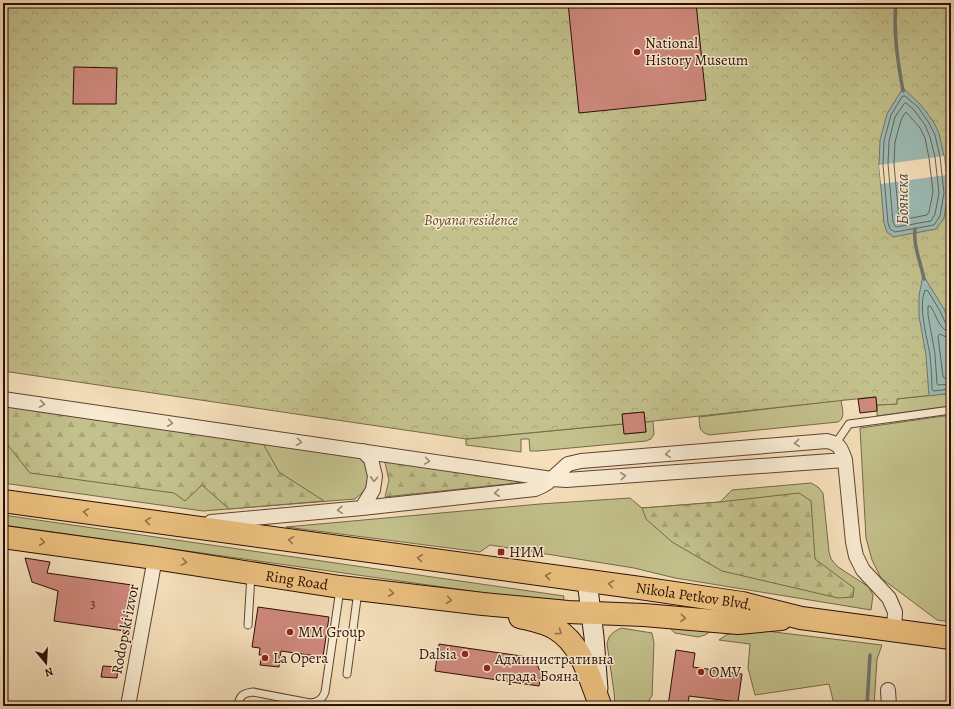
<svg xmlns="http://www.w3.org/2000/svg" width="954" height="709" viewBox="0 0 954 709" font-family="Alegreya,serif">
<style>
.green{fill:#c3c18c;stroke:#786848}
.forest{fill:url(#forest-firs);stroke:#786848}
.park{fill:url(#park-crowns);stroke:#786848}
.water{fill:#9dbcb6;stroke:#70766e}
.pier{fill:#f6e1bc}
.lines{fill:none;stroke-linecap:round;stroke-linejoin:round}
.shore{stroke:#65655c;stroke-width:1}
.stream{stroke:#70766e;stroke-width:3.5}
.building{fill:#cf897d;stroke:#2d0e03}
.lane-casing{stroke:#5f4331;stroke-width:9}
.street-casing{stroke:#5f4331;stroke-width:16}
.secondary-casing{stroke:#2d0e03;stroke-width:21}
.highway-casing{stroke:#2d0e03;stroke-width:24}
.lane{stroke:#f9ecd3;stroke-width:7}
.street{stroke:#f9ecd3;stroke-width:14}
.secondary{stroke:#f9ecd3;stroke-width:19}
.highway{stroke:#ebc07e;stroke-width:22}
.oneway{stroke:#9d8875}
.oneway2{stroke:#967047}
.poi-dot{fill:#8f2418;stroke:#f9ecd3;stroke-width:1.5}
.labels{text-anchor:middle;stroke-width:3;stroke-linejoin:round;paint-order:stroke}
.number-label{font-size:13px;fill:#562d22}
.poi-label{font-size:15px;fill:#2d0e03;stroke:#f9ecd3;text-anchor:start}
.park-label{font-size:15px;font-style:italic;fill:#624d33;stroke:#f9ecd3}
.street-label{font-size:15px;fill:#2d0e03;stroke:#f9ecd3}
.water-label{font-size:16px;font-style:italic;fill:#544b42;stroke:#f9ecd3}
</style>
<defs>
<pattern id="forest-firs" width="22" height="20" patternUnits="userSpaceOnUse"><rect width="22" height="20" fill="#c3c18c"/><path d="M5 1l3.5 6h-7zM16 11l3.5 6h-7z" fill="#a8a577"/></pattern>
<pattern id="park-crowns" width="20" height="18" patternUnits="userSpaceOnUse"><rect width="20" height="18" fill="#c3c18c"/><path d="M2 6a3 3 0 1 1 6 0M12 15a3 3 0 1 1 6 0" fill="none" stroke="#a8a577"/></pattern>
</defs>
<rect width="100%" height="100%" fill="#f6e1bc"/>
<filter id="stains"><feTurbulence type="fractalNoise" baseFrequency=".005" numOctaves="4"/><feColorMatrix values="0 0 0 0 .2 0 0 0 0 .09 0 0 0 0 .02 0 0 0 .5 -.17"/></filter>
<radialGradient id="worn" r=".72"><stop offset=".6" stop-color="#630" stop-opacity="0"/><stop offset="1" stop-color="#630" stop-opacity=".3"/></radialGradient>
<path class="green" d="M 951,393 L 951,406 L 877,416 L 877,405 L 897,404 L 897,399 Z
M 841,400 C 842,408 846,418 838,422 L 709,435 C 698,431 700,427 699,417 Z
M 3,402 L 364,458 L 370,481 L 365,490 L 355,499 L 203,511 L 3,483 Z
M 951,415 L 951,622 L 937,620 L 881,578 L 872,560 L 866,538 L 860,428 Z
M 653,421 L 654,434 L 651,439 L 646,441 L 538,451 L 530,451 L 529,439 L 521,439 L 521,452 L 466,445 L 466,439 L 623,424 L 625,434 L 646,432 L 645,422 Z
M 811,483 L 818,487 L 823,493 L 829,552 L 831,559 L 838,567 L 869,587 L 873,595 L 871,610 L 675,578 L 634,568 L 490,545 L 480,552 L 286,527 L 540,504 L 630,498 L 642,508 L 720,502 L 732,490 Z
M 3,515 L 564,596 L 563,604 L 3,525 Z
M 665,624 L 719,626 L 705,635 L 698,637 L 675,633 Z
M 621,628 L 652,633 L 654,643 L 652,696 L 645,706 L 615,706 L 614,692 L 607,644 C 609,634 612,633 621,628 Z
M 766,631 L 882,645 L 877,659 L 874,706 L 828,706 L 834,704 L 829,684 L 755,695 L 748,668 L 750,644 L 719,640 L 726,635 L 736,632 Z"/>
<path class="forest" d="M 3,402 L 261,440 L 279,472 L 324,501 L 229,509 L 202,485 L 185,501 L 174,493 L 30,473 L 3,439 Z
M 384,458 L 535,481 L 385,497 L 389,480 Z
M 799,493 L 811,501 L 815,559 L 854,588 L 853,597 L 838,598 L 722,571 L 672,542 L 646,519 L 642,508 L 720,502 Z"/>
<path class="park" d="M 3,3 L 951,3 L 951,393 L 897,399 L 897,404 L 877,405 L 875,397 L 846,400 L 645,422 L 644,412 L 623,414 L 623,424 L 466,439 L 3,371 Z"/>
<path class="water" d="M 903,88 L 920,104 L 933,121 L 939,133 L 944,156 L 948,193 L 944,218 L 936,229 L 893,237 L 887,232 L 884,223 L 879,165 L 880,140 L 887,114 Z
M 923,275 L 944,309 L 951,326 L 951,393 L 929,396 L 926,355 L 919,316 L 919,296 Z"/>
<path class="pier" d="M 944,156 L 946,175 L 881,184 L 879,165 Z"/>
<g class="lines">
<path class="shore" d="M 903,96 L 905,96 L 918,107 L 929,123 L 935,135 L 940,157 L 944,193 L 940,216 L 934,225 L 895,232 L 890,229 L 888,223 L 883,165 L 884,141 L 891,115 Z
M 906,103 L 914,110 L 925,125 L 930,137 L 935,157 L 939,193 L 935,214 L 931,221 L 896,227 L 895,226 L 893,222 L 888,164 L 889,141 L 895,117 L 904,104 Z
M 907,113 L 920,128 L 925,138 L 929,158 L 933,192 L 929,212 L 927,215 L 901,220 L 899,219 L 894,164 L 895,142 L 901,120 L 905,113 Z
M 951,326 L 948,326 L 946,324 L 940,311 L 928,291 L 925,290 C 918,307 927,337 930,355 C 931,367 932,378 932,390 L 934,391 L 951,389
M 951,332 C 939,331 937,316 931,307 L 930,306 L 928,306 L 928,315 L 935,354 L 937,384 L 939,385 L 951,384
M 951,338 L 946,337 L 940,334 L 938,336 L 943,377 L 945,378 L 951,378"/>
<path class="stream" d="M 896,3 C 893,32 898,63 903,91
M 915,229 C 913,246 921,263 924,279
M 867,706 L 870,655"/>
</g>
<path class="building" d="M 568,3 L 696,3 L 706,100 L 579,113 Z
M 74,67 L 117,68 L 116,104 L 73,104 Z
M 876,397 L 877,411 L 860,413 L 858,399 Z
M 644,412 L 646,432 L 624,434 L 622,414 Z
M 25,558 L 50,562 L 47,573 L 132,585 L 125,631 L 54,621 L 58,591 L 32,582 Z
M 258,607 L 329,617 L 323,657 L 281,651 L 279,667 L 260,665 L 262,655 L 259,655 L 260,648 L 252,647 Z
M 439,644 L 528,657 L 537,664 L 541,674 L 539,686 L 435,671 Z
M 676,650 L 695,653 L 693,667 L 742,674 L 738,702 L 689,696 L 688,706 L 668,706 Z
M 103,666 L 118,667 L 117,678 L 101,677 Z"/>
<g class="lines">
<defs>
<path id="lane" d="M 836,443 L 849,424 L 886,419 L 951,410
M 248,625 L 251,575
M 347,674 L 358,591
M 238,706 C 239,696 243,693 253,692 L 310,703 C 318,702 322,700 325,692 L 340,589"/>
<path id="street" d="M 3,399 L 552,479 L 566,480 L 845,460
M 362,508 L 373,490 L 375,476 L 371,459 L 363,451
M 211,522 L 362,508 L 535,489 L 542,486 L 547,483 L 568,464 L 581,461 L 827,441 C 840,444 841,448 845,460 L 853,542 L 856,556 L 863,570 L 889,598 L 895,612 L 894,630
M 888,690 L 889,706
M 128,706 L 155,558"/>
<path id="secondary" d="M 587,581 L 594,637 L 598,689"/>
<g id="highway">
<path id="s1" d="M 3,501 L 640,588 L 742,603 L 801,618 L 951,638"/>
<path id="s2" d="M 3,537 L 155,558 L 340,587 L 483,604 L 568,612 L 644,615 L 738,623 L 781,619"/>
<path d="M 520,617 C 532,620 545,622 556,629 C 581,644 589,676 599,702"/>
</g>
</defs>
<use href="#lane" class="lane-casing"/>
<use href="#street" class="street-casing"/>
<use href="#secondary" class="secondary-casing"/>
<use href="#highway" class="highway-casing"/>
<use href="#lane" class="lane"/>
<use href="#street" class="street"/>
<use href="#secondary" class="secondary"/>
<use href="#highway" class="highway"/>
</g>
<defs><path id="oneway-chevron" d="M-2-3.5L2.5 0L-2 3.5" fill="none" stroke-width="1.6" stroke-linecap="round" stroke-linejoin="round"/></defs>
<g class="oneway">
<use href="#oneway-chevron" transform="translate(42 404) rotate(8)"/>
<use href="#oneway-chevron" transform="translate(170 423) rotate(8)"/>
<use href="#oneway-chevron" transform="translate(299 442) rotate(8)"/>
<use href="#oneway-chevron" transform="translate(797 443) rotate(175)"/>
<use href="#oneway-chevron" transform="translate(668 454) rotate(175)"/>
<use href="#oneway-chevron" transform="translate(427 461) rotate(9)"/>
<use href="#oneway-chevron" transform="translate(623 476) rotate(-5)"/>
<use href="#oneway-chevron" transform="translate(374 479) rotate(93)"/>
<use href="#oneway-chevron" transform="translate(497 493) rotate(174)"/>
<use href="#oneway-chevron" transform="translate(340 510) rotate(175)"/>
</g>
<g class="oneway2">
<use href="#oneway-chevron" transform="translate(86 512) rotate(-172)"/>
<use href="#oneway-chevron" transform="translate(148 521) rotate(-172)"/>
<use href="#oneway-chevron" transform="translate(291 540) rotate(-172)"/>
<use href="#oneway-chevron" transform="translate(42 542) rotate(8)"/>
<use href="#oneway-chevron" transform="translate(420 558) rotate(-172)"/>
<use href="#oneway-chevron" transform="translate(184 562) rotate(9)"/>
<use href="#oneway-chevron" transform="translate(548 576) rotate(-172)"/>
<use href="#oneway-chevron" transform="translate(611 584) rotate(-172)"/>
<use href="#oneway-chevron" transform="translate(391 593) rotate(7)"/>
<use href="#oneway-chevron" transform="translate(449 600) rotate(7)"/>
<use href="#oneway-chevron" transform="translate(683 618) rotate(5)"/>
<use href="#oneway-chevron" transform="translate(559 632) rotate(36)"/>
</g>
<g class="poi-dot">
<circle cx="637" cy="52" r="4"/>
<rect x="497" y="548" width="8" height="8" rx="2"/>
<circle cx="290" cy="632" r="4"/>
<circle cx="465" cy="654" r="4"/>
<circle cx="265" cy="658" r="4"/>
<circle cx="487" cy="668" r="4"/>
<circle cx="701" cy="672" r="4"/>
</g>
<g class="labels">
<g class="number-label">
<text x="93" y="608">3</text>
</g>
<g class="poi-label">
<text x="645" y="48">National<tspan x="645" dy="17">History Museum</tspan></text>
<text x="509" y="557">НИМ</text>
<text x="298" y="637">MM Group</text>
<text x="457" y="659" text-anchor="end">Dalsia</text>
<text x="273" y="663">La Opera</text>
<text x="495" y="664">Административна<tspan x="495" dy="17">сграда Бояна</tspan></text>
<text x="709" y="677">OMV</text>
</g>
<g class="park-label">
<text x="471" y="225">Boyana residence</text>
</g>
<g class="street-label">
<text dy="5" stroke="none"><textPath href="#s2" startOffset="297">Ring Road</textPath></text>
<text dy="5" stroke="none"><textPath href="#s1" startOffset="698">Nikola Petkov Blvd.</textPath></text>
<text transform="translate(125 629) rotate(-79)" y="5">Rodopski izvor</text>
</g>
<g class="water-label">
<text transform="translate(902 199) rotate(-90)" y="6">Боянска</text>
</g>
</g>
<rect width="954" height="709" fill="none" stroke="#f6e1bc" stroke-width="16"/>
<rect x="4" y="4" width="946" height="701" fill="none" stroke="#2d0e03" stroke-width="2"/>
<rect x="8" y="8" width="938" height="693" fill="none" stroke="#2d0e03"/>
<g transform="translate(46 663) rotate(162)" stroke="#f9ecd3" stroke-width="3" paint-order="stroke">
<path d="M0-3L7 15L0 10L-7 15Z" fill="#2d0e03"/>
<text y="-6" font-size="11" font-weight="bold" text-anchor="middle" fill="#2d0e03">N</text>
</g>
<rect width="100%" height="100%" filter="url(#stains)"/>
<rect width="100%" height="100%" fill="url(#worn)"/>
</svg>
